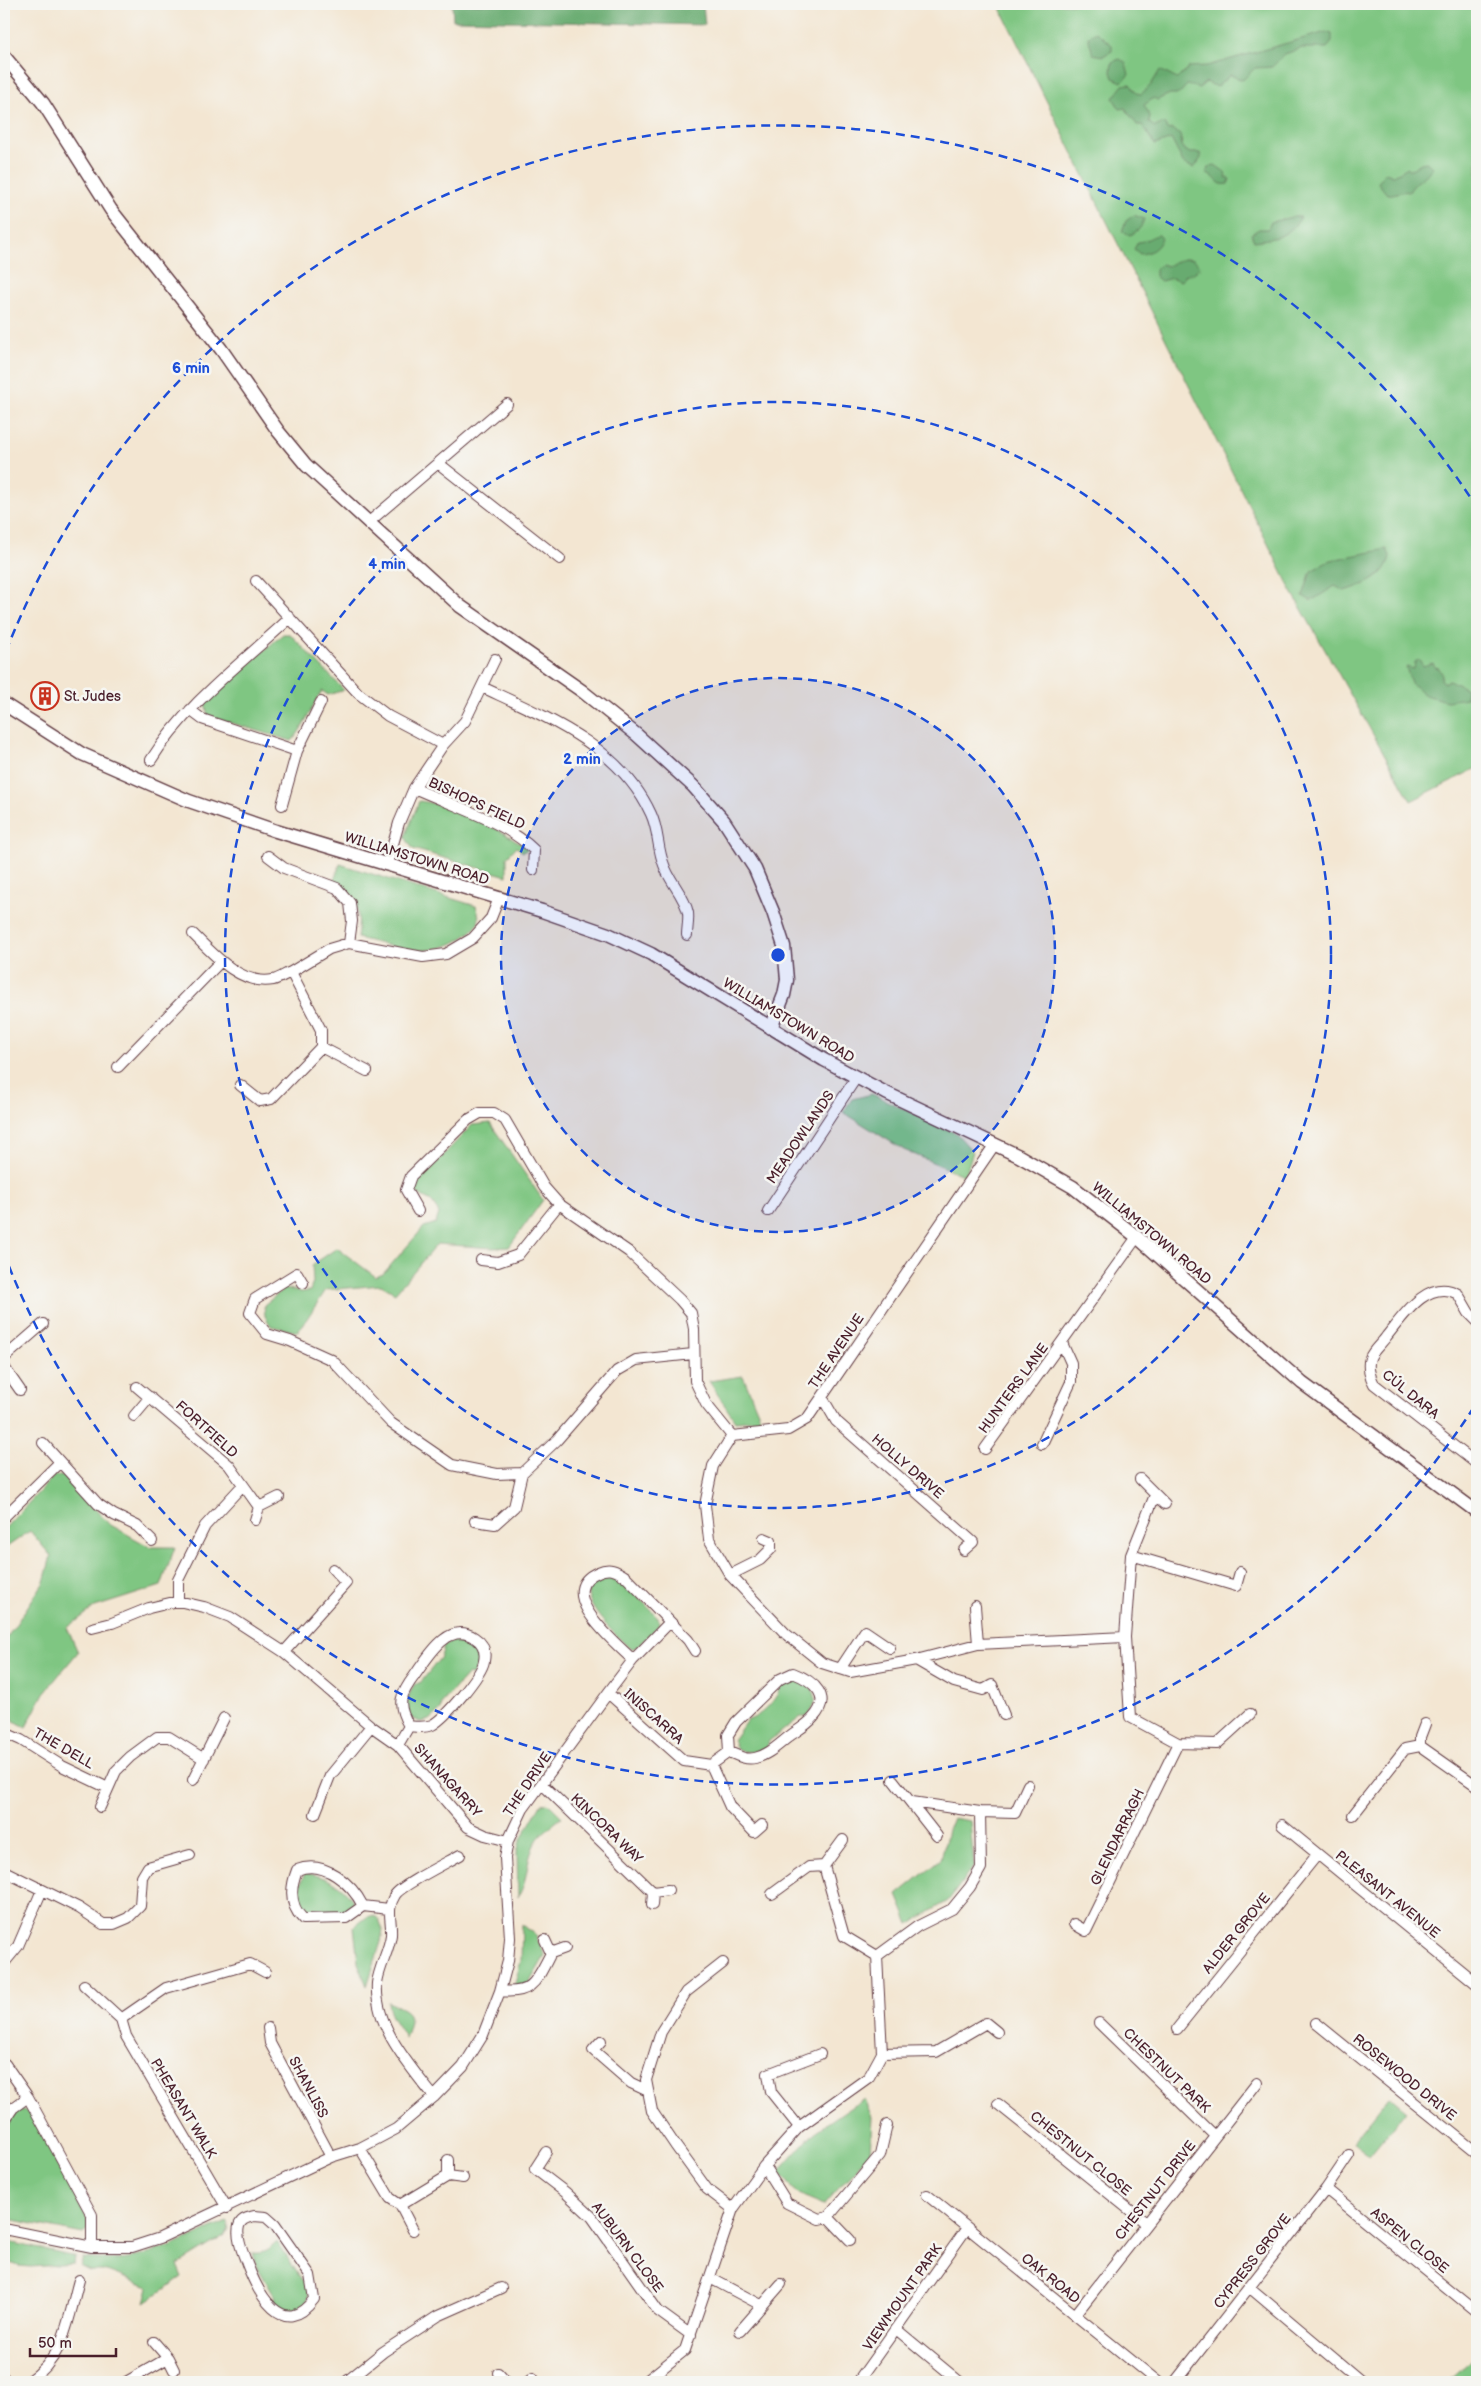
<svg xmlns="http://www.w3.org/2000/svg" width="1481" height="2386" viewBox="0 0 1481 2386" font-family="'Balsamiq Sans',sans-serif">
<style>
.green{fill:#7fc682;stroke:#647256}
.forest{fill:#67ab70;stroke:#58654e}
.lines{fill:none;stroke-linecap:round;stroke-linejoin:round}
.minor-casing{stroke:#633d44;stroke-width:12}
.tertiary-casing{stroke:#633d44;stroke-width:15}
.minor{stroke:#fff;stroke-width:10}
.tertiary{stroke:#fff;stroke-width:12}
.ring{fill:none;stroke:#1d4ed8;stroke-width:2.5;stroke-dasharray:9 6}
.labels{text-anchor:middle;stroke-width:5;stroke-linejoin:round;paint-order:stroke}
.poi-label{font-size:14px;fill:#4a1f2b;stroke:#f6f6f2;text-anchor:start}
.street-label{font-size:14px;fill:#4a1f2b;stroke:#f6f6f2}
.centre{fill:#1d4ed8;stroke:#f6f6f2;stroke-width:2.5}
.ring-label{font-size:15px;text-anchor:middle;font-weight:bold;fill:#1d4ed8;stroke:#f6f6f2;stroke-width:5;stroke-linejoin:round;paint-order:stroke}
</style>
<rect width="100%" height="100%" fill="#f6f6f2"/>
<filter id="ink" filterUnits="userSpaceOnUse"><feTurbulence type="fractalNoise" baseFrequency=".02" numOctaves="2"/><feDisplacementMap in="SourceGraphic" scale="10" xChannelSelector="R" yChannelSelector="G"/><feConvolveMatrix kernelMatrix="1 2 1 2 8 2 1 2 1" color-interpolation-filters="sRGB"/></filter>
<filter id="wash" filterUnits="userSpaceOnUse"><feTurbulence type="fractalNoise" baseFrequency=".0096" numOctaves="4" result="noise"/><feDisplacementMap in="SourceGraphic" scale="20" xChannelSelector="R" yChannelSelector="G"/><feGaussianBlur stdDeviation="1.12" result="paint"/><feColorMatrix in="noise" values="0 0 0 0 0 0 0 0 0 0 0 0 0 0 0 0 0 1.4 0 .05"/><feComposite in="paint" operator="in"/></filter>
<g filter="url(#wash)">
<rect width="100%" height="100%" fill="#f3e6d2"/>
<path class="green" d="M 998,4 L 1477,4 L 1477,768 L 1411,801 L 1292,592 Z
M 283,634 L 290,634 L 344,690 L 328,695 L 322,691 C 311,707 305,727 292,741 L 208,716 L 205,702 Z
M 419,801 C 446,803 507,831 528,849 L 523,852 L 516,847 L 507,857 L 507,876 L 413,849 L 405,837 Z
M 340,864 L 476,906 C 481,920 480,925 468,934 C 431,962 397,947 357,938 C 361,910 357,896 334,880 Z
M 872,1094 L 957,1134 L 973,1152 L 965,1176 L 904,1150 L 843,1112 L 852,1099 Z
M 490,1123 L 543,1200 L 509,1247 L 493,1248 L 437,1244 L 395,1293 L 381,1285 L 326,1290 L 298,1332 L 271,1326 L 265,1316 L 264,1305 L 285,1288 L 301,1292 L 310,1291 L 313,1282 L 312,1265 L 337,1248 L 376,1277 L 383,1274 L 424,1227 L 436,1223 L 439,1213 L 431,1201 L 415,1192 L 417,1183 L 472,1125 Z
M 743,1376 L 761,1419 L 735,1421 L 709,1381 Z
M 55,1475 L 65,1477 L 109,1524 L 150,1547 L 175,1547 L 161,1586 L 95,1607 L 67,1628 L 78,1652 L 44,1693 L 26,1727 L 14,1721 L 4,1703 L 4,1642 L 44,1582 L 51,1556 L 30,1531 L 4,1549 L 4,1529 Z
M 607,1575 L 618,1577 L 658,1617 L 659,1625 L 637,1647 L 630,1649 C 615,1633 559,1587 607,1575 Z
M 457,1638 L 473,1645 L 480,1656 L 478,1667 L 472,1675 L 468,1674 L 442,1703 L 441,1710 L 430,1720 L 420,1722 L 412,1718 L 406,1710 L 409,1695 L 414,1685 L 421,1682 L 441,1657 L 444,1646 Z
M 795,1680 C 816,1684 822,1700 807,1717 L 801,1717 L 769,1741 L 767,1747 C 756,1753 749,1753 737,1750 L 733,1740 L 747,1720 C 758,1719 778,1699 780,1687 Z
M 548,1803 L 562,1817 C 553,1825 540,1833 534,1845 C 526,1862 528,1881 518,1897 L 517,1853 L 520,1841 L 541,1804 Z
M 953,1818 L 970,1821 L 974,1866 L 948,1901 L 909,1924 L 897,1895 L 941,1859 L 948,1830 Z
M 305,1873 C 325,1876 345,1885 354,1903 C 346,1919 322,1914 307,1915 L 299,1905 L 300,1885 Z
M 373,1915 L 379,1919 L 383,1930 L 381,1942 L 367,1986 L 358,1963 L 354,1927 L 367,1917 Z
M 522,1924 L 536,1936 L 545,1956 L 528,1985 L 520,1988 L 514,1986 L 521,1961 Z
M 388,2002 C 412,2012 414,2013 405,2038 C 399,2025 389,2018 388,2002 Z
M 1389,2096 L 1407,2111 L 1370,2156 L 1352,2142 Z
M 864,2099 L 872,2117 L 870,2153 L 824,2205 L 798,2194 L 779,2172 L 814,2133 Z
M 25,2110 L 31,2115 L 87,2218 L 88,2228 L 83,2234 L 4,2218 L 4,2130 L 17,2112 Z
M 227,2222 L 229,2229 L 224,2236 L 177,2265 L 182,2277 L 145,2302 L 149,2287 L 107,2271 L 90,2271 L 80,2267 L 83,2258 C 143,2265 173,2245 227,2222 Z
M 4,2241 L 75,2257 L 74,2264 L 31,2267 L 19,2266 L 4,2261 Z
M 277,2242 L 302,2280 L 306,2281 C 318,2306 287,2322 271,2300 L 275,2297 L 257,2266 L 252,2253 C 264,2254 269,2250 277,2242 Z
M 1477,2356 L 1477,2382 L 1448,2382 Z"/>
<path class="forest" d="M 452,4 L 703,4 L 705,25 L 453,20 Z
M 1096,32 L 1112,45 L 1112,51 L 1103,56 L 1093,54 L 1088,37 Z
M 1326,32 L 1332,34 L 1332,42 L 1327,48 L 1302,48 L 1285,54 L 1272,67 L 1255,68 L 1243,80 L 1230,75 L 1217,87 L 1206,82 L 1199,88 L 1187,85 L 1179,94 L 1170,94 L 1157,100 L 1154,98 L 1144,105 L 1150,116 L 1149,123 L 1155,127 L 1164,123 L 1168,130 L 1173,129 L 1180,135 L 1183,149 L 1190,153 L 1200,153 L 1201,158 L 1194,168 L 1184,164 L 1171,139 L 1155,145 L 1142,125 L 1137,125 L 1125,108 L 1120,109 L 1113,98 L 1123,85 L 1130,84 L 1136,93 L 1141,94 L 1151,85 L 1160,70 L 1177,79 L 1189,67 L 1207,66 Z
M 1120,59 L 1126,63 L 1129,75 L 1122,82 L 1113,78 L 1111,72 L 1112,62 Z
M 1427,162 L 1433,168 C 1425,178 1415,181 1409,192 C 1401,190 1396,195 1387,194 L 1378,183 L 1384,173 L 1389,174 L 1392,176 L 1408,167 L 1410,170 L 1421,163 Z
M 1215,165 L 1225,172 L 1226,178 L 1230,179 L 1228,184 C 1217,187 1216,176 1207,173 L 1207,170 L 1211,166 Z
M 1134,215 L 1144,219 C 1141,228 1139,231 1130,235 L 1122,231 L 1126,221 Z
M 1292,217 L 1301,217 C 1289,237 1276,238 1254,241 L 1251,234 L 1259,229 L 1268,229 L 1271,222 Z
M 1159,235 L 1162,238 C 1158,249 1150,253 1140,254 L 1134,249 L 1138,242 C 1148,241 1151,236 1159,235 Z
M 1186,258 L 1194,259 L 1200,266 L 1195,273 L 1185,275 L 1181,281 L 1172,278 L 1161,281 L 1156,277 L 1156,268 L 1162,264 L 1167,266 Z
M 1387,549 L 1390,556 C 1386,578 1363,586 1344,591 L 1335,586 L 1311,601 L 1303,596 L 1311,571 L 1331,560 Z
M 1419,659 L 1423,666 L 1433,663 L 1435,667 L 1439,668 L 1442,674 L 1441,680 L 1445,683 L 1449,680 L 1467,689 L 1466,698 L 1447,701 L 1425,695 L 1411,683 L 1406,667 L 1414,669 L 1415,662 Z"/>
</g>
<g filter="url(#ink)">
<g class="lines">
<defs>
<path id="minor" d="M 438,463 L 560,559
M 369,522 L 507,404
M 256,581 L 358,693 L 388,716 L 443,745
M 482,687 C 546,717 620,746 651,814 C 659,831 657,848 664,865 C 669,881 685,896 688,913 C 689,920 687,928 687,935
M 190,710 L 202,719 L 297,751
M 151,760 C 185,705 243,662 290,618
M 414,788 C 451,805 505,821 534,850 L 533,870
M 282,805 L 297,751 L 321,702
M 268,856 L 284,868 L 337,888 L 350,903 L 352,921 L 349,943
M 387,865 L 399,823 L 414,788 L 443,745 L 465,721 L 495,659
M 193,934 C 213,954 241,986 273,980 C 279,979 285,974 291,972
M 321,1047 L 367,1071
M 118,1067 L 221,961
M 240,1085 L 260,1101 L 271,1099 L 321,1047 L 321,1030 L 291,972 L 329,949 L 349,943 L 423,957 L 446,954 L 473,938 L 491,918 L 499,898
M 995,1144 L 807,1419 L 788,1430 L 732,1436 L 713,1466 L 705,1505 L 709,1539 L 730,1575 L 786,1634 L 822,1663 L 850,1672 L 916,1660 L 978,1644 L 1125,1637
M 418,1211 L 406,1190 L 411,1176 L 468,1120 L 480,1113 L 494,1113 L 505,1120 L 544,1187 L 559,1204 L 629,1252 L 680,1300 L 691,1313 L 694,1329 L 695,1381 L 706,1404 L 732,1436
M 768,1211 L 856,1078
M 481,1260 L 498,1262 L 518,1255 L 559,1204
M 303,1283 L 297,1273 L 255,1299 L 250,1313 L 267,1334 L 290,1341 L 332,1360 L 391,1423 L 452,1465 L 497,1474 L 522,1473
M 1477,1321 L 1469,1313 L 1458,1294 C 1428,1277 1403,1316 1386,1337 C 1382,1343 1372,1351 1370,1358 C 1367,1366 1370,1377 1374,1384 L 1477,1464
M 4,1358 L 43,1324
M 4,1367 L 20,1390
M 137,1387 L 229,1465 L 259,1507
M 822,1397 L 836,1421 L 973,1542 L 964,1550
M 134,1416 L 150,1397
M 43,1443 L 98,1504 L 114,1515 L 137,1526 L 152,1541
M 1042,1444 L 1071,1382 L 1071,1363 L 1062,1343
M 985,1449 L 1137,1237
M 1140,1479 L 1165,1504
M 1155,1495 L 1131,1555 L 1125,1637 L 1130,1717 L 1178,1743 L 1217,1744 L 1250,1714
M 4,1517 L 60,1462
M 255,1520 L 259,1507 L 279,1497
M 475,1521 L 495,1524 L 514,1507 L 522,1473 L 557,1440 L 617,1371 L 636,1360 L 693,1354
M 1131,1555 L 1236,1586 L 1240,1572
M 730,1575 L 760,1560 L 771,1549 L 771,1541 L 764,1538
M 178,1601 L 178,1580 L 205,1526 L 242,1486
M 975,1606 L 978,1644
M 92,1628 L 112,1623 L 149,1608 L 178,1601 L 204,1607 L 230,1617 L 284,1652 L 371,1726 L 398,1745 L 468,1827 L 485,1835 L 508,1841
M 284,1652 L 346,1583 L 333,1569
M 633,1660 C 616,1643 552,1592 598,1572 C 609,1567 616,1570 626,1577 L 688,1640 L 695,1651
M 916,1660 L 954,1682 L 983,1690 L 992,1685 L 1004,1715
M 840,1669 L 865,1631 L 890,1648
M 608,1693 L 684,1761 L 711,1765 L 729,1752 C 738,1756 746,1760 755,1758 C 769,1755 780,1743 791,1735 C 798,1730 807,1725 813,1718 C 833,1697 814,1681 793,1673 L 780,1679 L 736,1722 L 728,1735 L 729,1752
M 5,1733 L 21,1740 L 62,1766 L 108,1788
M 398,1745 L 409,1726 C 396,1704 400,1695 415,1675 C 428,1657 448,1620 475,1638 C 483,1643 486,1651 484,1661 C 482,1675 445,1718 432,1725 C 424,1728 417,1727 409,1726
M 1420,1746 L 1477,1786
M 711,1765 L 730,1807 L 754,1832 L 762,1825
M 193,1780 L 224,1718
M 893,1780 L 937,1836
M 542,1784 L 653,1892 L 652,1905
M 912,1802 L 980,1812 L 1015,1813 L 1028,1785
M 100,1807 L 116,1771 L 130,1757 L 157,1737 L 169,1737 L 204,1759
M 315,1814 L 330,1776 L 371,1726
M 1353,1815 L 1405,1749 L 1420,1746 L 1420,1737 L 1425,1724
M 1282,1825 L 1477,1984
M 824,1866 L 844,1936 L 877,1956
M 824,1866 L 843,1840
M 4,1871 L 79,1908 L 103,1924 L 114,1924 L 128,1918 L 140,1906 L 142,1877 L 148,1867 L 190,1855
M 653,1892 L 668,1890
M 772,1894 L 809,1867 L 824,1866
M 363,1906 C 352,1884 324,1859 297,1870 C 290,1888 289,1905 303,1919 L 346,1918 L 363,1906 L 389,1909
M 1074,1924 L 1086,1931 L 1178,1743
M 551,1953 L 565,1948
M 877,1956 L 918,1926 L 952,1909 L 970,1887 L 981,1868 L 980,1812
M 4,1963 L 18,1946 L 42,1890
M 723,1963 L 686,1992 L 661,2032 L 646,2080 L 652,2111 L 675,2145 L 707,2189 L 733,2209
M 84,1985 L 121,2019 L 126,2036 L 227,2208
M 500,1991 C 534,1995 537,1979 551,1953 L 545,1940
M 121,2019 L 166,1988 L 250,1964 L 265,1972
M 1099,2023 L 1215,2136
M 1316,2023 L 1477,2153
M 268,2028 L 270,2043 L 331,2157
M 1177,2029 L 1317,1855
M 601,2041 L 593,2050 L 631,2083 L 648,2091
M 882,2053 L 936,2052 L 986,2023 L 997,2032
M 5,2064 L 28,2097 L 92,2215 L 92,2247
M 434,2097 C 409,2065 374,2026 377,1983 C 379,1967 389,1951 391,1935 C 392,1920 386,1909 395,1895 C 400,1886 448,1862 460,1855
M 998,2104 L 1146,2223
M 4,2121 L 13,2108 L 28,2097
M 799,2127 L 771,2092 L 768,2074 L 820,2054
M 360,2148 L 390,2198 L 400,2205 L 413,2230
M 546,2152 L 535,2169 L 565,2192 L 592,2217 L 658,2311 L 691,2335
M 764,2166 L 787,2203 L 819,2219 L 828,2217 L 880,2155 L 887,2125
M 448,2176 L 448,2160
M 1326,2189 L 1477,2312
M 927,2195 L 1158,2382
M 400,2205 L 448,2176 L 463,2178
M 254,2216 L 266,2217 L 275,2225 L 310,2275 L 314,2299 C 283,2341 258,2293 247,2264 C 243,2253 236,2238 239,2226 C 241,2219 247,2218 254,2216 Z
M 828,2217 L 850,2240
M 4,2229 L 92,2247 L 132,2247 L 160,2238 L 331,2157 L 360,2148 L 396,2129 L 434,2097 L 463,2067 L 483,2035 L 500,1991 L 508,1961 L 510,1938 L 505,1858 L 508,1841 L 523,1809 L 608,1693 L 633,1660 L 670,1622
M 710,2278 L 761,2305
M 1249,2287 L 1362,2382
M 1075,2315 L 1257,2083
M 896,2329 L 960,2382
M 740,2331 L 781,2284
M 154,2342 L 168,2358 L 174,2370
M 498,2373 L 506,2382
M 4,2378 L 7,2382
M 28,2382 C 65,2358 68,2319 79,2280
M 126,2382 L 168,2358
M 346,2382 L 383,2352 L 438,2316 L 501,2288
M 528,2382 L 533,2378
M 645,2382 L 685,2350 L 733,2209 L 764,2166 L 799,2127 L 869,2077 L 882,2053 L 877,1956
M 858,2382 L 967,2228
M 1175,2382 L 1326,2189 L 1349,2155"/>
<path id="tertiary" d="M 4,56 L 43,103 L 111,210 L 221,349 L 278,431 L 306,465 L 460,606 L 582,691 L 637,735 L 693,786 L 724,821 L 755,869 L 773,912 L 784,946 L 787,980 L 784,995 L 771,1028
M 4,704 L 82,754 L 189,801 L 276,831 L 542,911 L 608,934 L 651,954 L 824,1060 L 886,1093 L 1019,1156 L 1073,1187 L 1137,1237 L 1302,1383 L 1477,1512"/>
</defs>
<use href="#minor" class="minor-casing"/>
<use href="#tertiary" class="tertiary-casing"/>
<use href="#minor" class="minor"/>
<use href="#tertiary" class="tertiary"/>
</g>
</g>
<circle cx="778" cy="955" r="277" fill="#1d4ed8" fill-opacity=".12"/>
<g class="ring">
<circle cx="778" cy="955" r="277"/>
<circle cx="778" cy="955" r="553"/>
<path d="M1474 1407A830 830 0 0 1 6 1259M6 651A830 830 0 0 1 1474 503"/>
</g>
<defs>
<symbol id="building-ring" viewBox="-11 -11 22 22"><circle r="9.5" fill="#f6f6f2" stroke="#c8321e" stroke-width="1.5"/><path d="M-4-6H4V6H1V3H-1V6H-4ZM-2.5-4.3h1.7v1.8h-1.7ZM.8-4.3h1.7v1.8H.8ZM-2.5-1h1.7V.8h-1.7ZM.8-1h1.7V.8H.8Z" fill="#c8321e"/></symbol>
</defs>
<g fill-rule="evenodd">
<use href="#building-ring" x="29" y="680" width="32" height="32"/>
</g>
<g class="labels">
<g class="poi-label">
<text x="64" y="701">St. Judes</text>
</g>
<g class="street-label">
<text transform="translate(477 803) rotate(25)" y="5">BISHOPS FIELD</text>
<text transform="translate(417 858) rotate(17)" y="5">WILLIAMSTOWN ROAD</text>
<text transform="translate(789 1020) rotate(31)" y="5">WILLIAMSTOWN ROAD</text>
<text transform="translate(800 1137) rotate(-56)" y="5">MEADOWLANDS</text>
<text transform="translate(1152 1233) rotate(40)" y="5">WILLIAMSTOWN ROAD</text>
<text transform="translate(836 1351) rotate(-56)" y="5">THE AVENUE</text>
<text transform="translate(1013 1388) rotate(-54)" y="5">HUNTERS LANE</text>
<text transform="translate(1411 1394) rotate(39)" y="5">CÚL DARA</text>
<text transform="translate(207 1429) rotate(42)" y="5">FORTFIELD</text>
<text transform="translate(908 1466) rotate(41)" y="5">HOLLY DRIVE</text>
<text transform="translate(654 1716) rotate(42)" y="5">INISCARRA</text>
<text transform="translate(64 1748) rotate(30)" y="5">THE DELL</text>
<text transform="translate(448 1780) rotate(48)" y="5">SHANAGARRY</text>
<text transform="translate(527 1784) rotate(-56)" y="5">THE DRIVE</text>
<text transform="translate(607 1828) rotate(44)" y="5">KINCORA WAY</text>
<text transform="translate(1117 1837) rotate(-64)" y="5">GLENDARRAGH</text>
<text transform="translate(1388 1894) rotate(39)" y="5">PLEASANT AVENUE</text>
<text transform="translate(1236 1933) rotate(-51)" y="5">ALDER GROVE</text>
<text transform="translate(1167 2070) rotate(44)" y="5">CHESTNUT PARK</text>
<text transform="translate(1405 2077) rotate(39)" y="5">ROSEWOOD DRIVE</text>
<text transform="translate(309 2087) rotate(62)" y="5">SHANLISS</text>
<text transform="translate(184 2108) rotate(59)" y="5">PHEASANT WALK</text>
<text transform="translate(1081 2153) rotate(39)" y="5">CHESTNUT CLOSE</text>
<text transform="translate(1155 2190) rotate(-52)" y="5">CHESTNUT DRIVE</text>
<text transform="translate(1410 2240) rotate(39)" y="5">ASPEN CLOSE</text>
<text transform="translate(628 2247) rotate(53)" y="5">AUBURN CLOSE</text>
<text transform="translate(1252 2261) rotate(-52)" y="5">CYPRESS GROVE</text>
<text transform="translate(1051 2278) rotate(39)" y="5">OAK ROAD</text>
<text transform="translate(902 2297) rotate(-55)" y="5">VIEWMOUNT PARK</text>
</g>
</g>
<circle cx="778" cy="955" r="8" class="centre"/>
<g class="ring-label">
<text x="191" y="373">6 min</text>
<text x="387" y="569">4 min</text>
<text x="582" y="764">2 min</text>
</g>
<rect width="1481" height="2386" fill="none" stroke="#f6f6f2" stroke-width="20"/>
<path d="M30 2348v8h86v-8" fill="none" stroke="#4a1f2b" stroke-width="2.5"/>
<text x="38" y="2348" font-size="15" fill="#4a1f2b" stroke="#f6f6f2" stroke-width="4" paint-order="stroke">50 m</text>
</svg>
